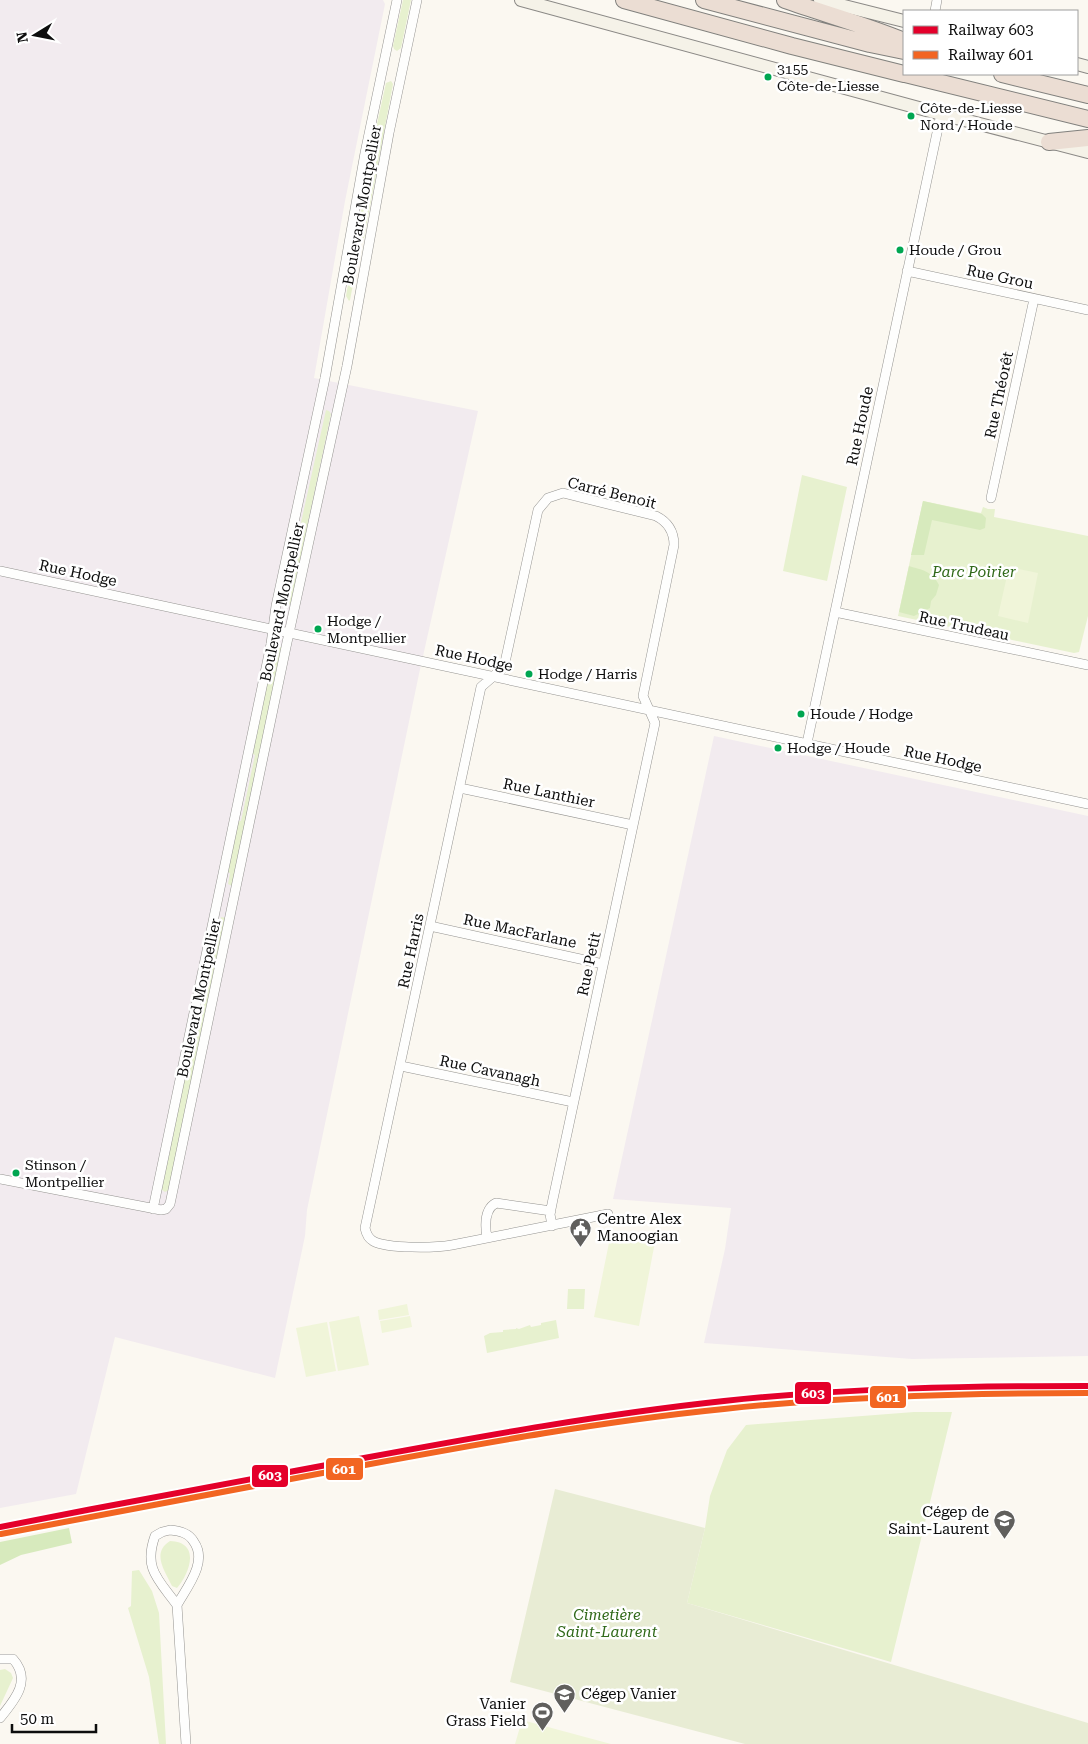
<svg xmlns="http://www.w3.org/2000/svg" width="1088" height="1744" viewBox="0 0 1088 1744" font-family="'Roboto Serif',serif">
<style>
.industrial{fill:#f2ebef}
.green{fill:#e7f1cf}
.forest{fill:#d7eabd}
.cemetery{fill:#e8ecd4}
.pitch{fill:#f0f5d9}
.lines{fill:none;stroke-linecap:round;stroke-linejoin:round}
.minor-casing{stroke:#949390;stroke-width:10}
.secondary-casing{stroke:#8b8986;stroke-width:14}
.motorway-casing{stroke:#81807d;stroke-width:18}
.minor{stroke:#fefefd;stroke-width:9}
.secondary{stroke:#f5f2e8;stroke-width:12}
.motorway{stroke:#ebddd3;stroke-width:16}
.rail-1-casing{stroke:#fff;stroke-width:10}
.rail-2-casing{stroke:#fff;stroke-width:10}
.rail-1{stroke:#e4002b;stroke-width:6}
.rail-2{stroke:#f26522;stroke-width:6}
.bus-dot{fill:#00a651;stroke:#fff;stroke-width:2}
.labels{text-anchor:middle;stroke-width:5;stroke-linejoin:round;paint-order:stroke}
.bus-label{font-size:14px;fill:#0d0d0d;stroke:#fff;text-anchor:start}
.street-label{font-size:15px;fill:#0d0d0d;stroke:#fff}
.park-label{font-size:15px;font-style:italic;fill:#306919;stroke:#fff}
.poi-label{font-size:15px;fill:#0d0d0d;stroke:#fff;text-anchor:start}
.line-badge{stroke:#fff;stroke-width:2}
.badge-label{font-size:14px;text-anchor:middle;font-weight:bold;fill:#fff}
</style>
<rect width="100%" height="100%" fill="#fbf8f1"/>
<path class="industrial" d="M 0,0 L 383,0 L 385,4 L 345,201 L 314,378 L 478,411 L 419,674 L 307,1210 L 305,1236 L 275,1378 L 115,1337 L 76,1494 L 0,1508 Z
M 714,736 L 1088,816 L 1088,1356 L 912,1359 L 704,1343 L 725,1249 L 731,1208 L 613,1199 Z"/>
<path class="green" d="M 403,0 L 411,0 L 401,48 L 397,51 L 394,49 L 393,46 Z
M 391,81 L 393,84 L 364,238 L 362,238 L 350,300 L 349,301 L 346,296 L 375,133 L 386,83 Z
M 326,410 L 329,411 L 331,414 L 291,603 L 289,605 L 286,606 L 284,604 L 284,599 Z
M 802,475 L 847,487 L 827,581 L 783,571 Z
M 923,501 L 981,513 L 983,507 L 988,509 L 995,509 L 994,517 L 1088,536 L 1088,616 L 1079,652 L 1074,653 L 898,616 Z
M 279,646 L 282,648 L 232,886 L 228,884 L 230,873 L 227,872 L 238,821 L 241,821 L 255,755 L 252,754 L 274,649 Z
M 221,917 L 226,918 L 169,1190 L 165,1192 L 162,1190 L 161,1188 L 214,938 L 217,939 Z
M 568,1289 L 585,1289 L 584,1309 L 567,1309 Z
M 556,1320 L 559,1338 L 487,1353 L 484,1336 L 490,1333 L 503,1332 L 503,1330 L 516,1329 L 516,1328 L 519,1329 L 530,1325 L 531,1327 L 541,1325 L 541,1323 Z
M 914,1412 L 952,1412 L 891,1662 L 687,1603 L 705,1528 L 710,1496 L 727,1450 L 746,1425 Z
M 170,1541 C 201,1542 190,1573 177,1588 L 172,1586 C 165,1571 151,1553 170,1541 Z
M 139,1570 L 152,1591 L 159,1613 L 166,1744 L 159,1744 L 149,1677 L 128,1608 L 131,1606 L 132,1571 Z
M 5,1669 L 11,1673 L 13,1678 L 0,1706 L 0,1670 Z"/>
<path class="forest" d="M 923,501 L 982,514 L 986,518 L 985,528 L 980,530 L 932,520 L 924,555 L 911,555 Z
M 909,566 C 922,570 932,571 939,585 L 936,595 L 931,601 L 930,608 L 914,616 L 899,612 Z
M 69,1528 L 72,1543 L 21,1555 L 0,1565 L 0,1542 Z"/>
<path class="cemetery" d="M 555,1489 L 705,1528 L 687,1603 L 1088,1723 L 1088,1744 L 745,1744 L 510,1682 Z"/>
<path class="pitch" d="M 1009,567 L 1038,573 L 1028,623 L 998,616 Z
M 611,1233 L 655,1242 L 639,1326 L 594,1317 Z
M 407,1304 L 409,1315 L 379,1320 L 378,1310 Z
M 359,1316 L 369,1365 L 338,1371 L 329,1322 Z
M 410,1316 L 412,1327 L 382,1333 L 380,1321 Z
M 327,1322 L 336,1371 L 306,1377 L 296,1328 Z
M 522,1720 L 611,1744 L 515,1744 Z"/>
<g class="lines">
<defs>
<path id="minor" d="M 935,11 L 937,0
M 907,271 L 1088,310
M 991,498 L 1034,299
M 0,571 L 1088,804
M 835,612 L 1088,665
M 807,743 L 941,114
M 460,788 L 633,825
M 430,926 L 603,964
M 401,1066 L 573,1102
M 0,1179 L 161,1210 L 166,1209 L 170,1204 L 286,647 L 347,366 L 389,133 L 417,0
M 153,1209 L 271,644 L 276,606 L 325,378 L 365,153 L 397,0
M 552,1226 L 550,1214 L 553,1199 L 655,723 L 643,696 L 674,545 C 674,532 668,522 656,516 L 563,493 L 548,498 L 538,510 L 504,667 L 481,687 L 365,1228 C 366,1233 368,1238 373,1241 C 388,1249 435,1248 452,1245 L 608,1214
M 487,1238 C 485,1226 484,1209 496,1203 L 551,1211
M 170,1530 C 180,1531 189,1533 194,1542 C 208,1562 187,1587 177,1605 C 159,1580 143,1569 155,1536 L 162,1532 Z
M 177,1605 L 186,1744
M 0,1659 L 13,1659 C 32,1680 15,1700 0,1718"/>
<path id="secondary" d="M 521,0 L 941,114 L 1088,152
M 820,0 L 904,21
M 1077,64 L 1088,67"/>
<path id="motorway" d="M 624,0 L 792,46 L 904,74
M 704,0 L 870,44 L 904,51
M 785,0 C 825,14 865,25 904,41
M 905,74 L 1088,119
M 1002,74 L 1088,95
M 1049,142 L 1088,138"/>
</defs>
<use href="#minor" class="minor-casing"/>
<use href="#secondary" class="secondary-casing"/>
<use href="#motorway" class="motorway-casing"/>
<use href="#minor" class="minor"/>
<use href="#secondary" class="secondary"/>
<use href="#motorway" class="motorway"/>
<defs>
<path id="rail-1" d="M 0,1527 C 121,1503 242,1481 364,1458 C 483,1436 603,1414 724,1401 C 845,1388 967,1386 1088,1386"/>
<path id="rail-2" d="M 1,1534 C 122,1511 243,1488 365,1465 C 484,1443 604,1421 724,1409 C 845,1396 967,1393 1088,1393"/>
</defs>
<use href="#rail-1" class="rail-1-casing"/>
<use href="#rail-2" class="rail-2-casing"/>
<use href="#rail-1" class="rail-1"/>
<use href="#rail-2" class="rail-2"/>
</g>
<defs>
<symbol id="civic-pin" viewBox="-11 -11 22 30"><path d="M0 17L-7.5 6A9.5 9.5 0 1 1 7.5 6Z" fill="#605f5d" stroke="#fff"/><path d="M-.6-6.5H3V-4.5H.6V-3L4-1V1h2V6H-6V1h2V-1L-.6-3ZM-1.2 2.5V6h2.4V2.5Z" fill="#fff"/></symbol>
<symbol id="university-pin" viewBox="-11 -11 22 30"><path d="M0 17L-7.5 6A9.5 9.5 0 1 1 7.5 6Z" fill="#605f5d" stroke="#fff"/><path d="M0-5L7-2L0 1L-7-2ZM-4 1L0 2.5L4 1V4Q0 6-4 4Z" fill="#fff"/></symbol>
<symbol id="stadium-pin" viewBox="-11 -11 22 30"><path d="M0 17L-7.5 6A9.5 9.5 0 1 1 7.5 6Z" fill="#605f5d" stroke="#fff"/><path d="M0-5a6.5 5 0 1 0 0 10a6.5 5 0 1 0 0-10ZM-3.5-1.8h7v3.6h-7Z" fill="#fff"/></symbol>
</defs>
<g fill-rule="evenodd">
<use href="#civic-pin" x="568" y="1216" width="25" height="34"/>
<use href="#university-pin" x="992" y="1508" width="25" height="34"/>
<use href="#university-pin" x="552" y="1682" width="25" height="34"/>
<use href="#stadium-pin" x="530" y="1700" width="25" height="34"/>
</g>
<g class="bus-dot">
<circle cx="768" cy="77" r="4.5"/>
<circle cx="911" cy="116" r="4.5"/>
<circle cx="900" cy="250" r="4.5"/>
<circle cx="318" cy="629" r="4.5"/>
<circle cx="529" cy="674" r="4.5"/>
<circle cx="801" cy="714" r="4.5"/>
<circle cx="778" cy="748" r="4.5"/>
<circle cx="16" cy="1173" r="4.5"/>
</g>
<g class="labels">
<g class="bus-label">
<text x="777" y="74">3155<tspan x="777" dy="17">Côte-de-Liesse</tspan></text>
<text x="920" y="113">Côte-de-Liesse<tspan x="920" dy="17">Nord / Houde</tspan></text>
<text x="909" y="255">Houde / Grou</text>
<text x="327" y="626">Hodge /<tspan x="327" dy="17">Montpellier</tspan></text>
<text x="538" y="679">Hodge / Harris</text>
<text x="810" y="719">Houde / Hodge</text>
<text x="787" y="753">Hodge / Houde</text>
<text x="25" y="1170">Stinson /<tspan x="25" dy="17">Montpellier</tspan></text>
</g>
<g class="street-label">
<text transform="translate(362 205) rotate(-80)" y="5">Boulevard Montpellier</text>
<text transform="translate(1000 277) rotate(12)" y="5">Rue Grou</text>
<text transform="translate(999 395) rotate(-78)" y="5">Rue Théorêt</text>
<text transform="translate(860 426) rotate(-78)" y="5">Rue Houde</text>
<text transform="translate(612 493) rotate(14)" y="5">Carré Benoit</text>
<text transform="translate(78 573) rotate(12)" y="5">Rue Hodge</text>
<text transform="translate(282 602) rotate(-78)" y="5">Boulevard Montpellier</text>
<text transform="translate(964 626) rotate(12)" y="5">Rue Trudeau</text>
<text transform="translate(474 658) rotate(12)" y="5">Rue Hodge</text>
<text transform="translate(943 759) rotate(12)" y="5">Rue Hodge</text>
<text transform="translate(549 793) rotate(12)" y="5">Rue Lanthier</text>
<text transform="translate(520 931) rotate(12)" y="5">Rue MacFarlane</text>
<text transform="translate(411 951) rotate(-78)" y="5">Rue Harris</text>
<text transform="translate(589 964) rotate(-78)" y="5">Rue Petit</text>
<text transform="translate(199 998) rotate(-78)" y="5">Boulevard Montpellier</text>
<text transform="translate(490 1071) rotate(12)" y="5">Rue Cavanagh</text>
</g>
<g class="park-label">
<text x="974" y="577">Parc Poirier</text>
<text x="607" y="1620">Cimetière<tspan x="607" dy="17">Saint-Laurent</tspan></text>
</g>
<g class="poi-label">
<text x="597" y="1224">Centre Alex<tspan x="597" dy="17">Manoogian</tspan></text>
<text x="989" y="1517" text-anchor="end">Cégep de<tspan x="989" dy="17">Saint-Laurent</tspan></text>
<text x="581" y="1699">Cégep Vanier</text>
<text x="526" y="1709" text-anchor="end">Vanier<tspan x="526" dy="17">Grass Field</tspan></text>
</g>
</g>
<g class="line-badge">
<rect x="794" y="1381" width="38" height="24" rx="5" fill="#e4002b"/>
<rect x="869" y="1385" width="38" height="24" rx="5" fill="#f26522"/>
<rect x="325" y="1457" width="39" height="24" rx="5" fill="#f26522"/>
<rect x="251" y="1464" width="38" height="24" rx="5" fill="#e4002b"/>
</g>
<g class="badge-label">
<text x="813" y="1398">603</text>
<text x="888" y="1402">601</text>
<text x="344" y="1474">601</text>
<text x="270" y="1480">603</text>
</g>
<rect x="903" y="10" width="175" height="65" fill="#ffffff" stroke="#9e9e9e"/>
<rect x="913" y="26" width="25" height="8" fill="#e4002b" stroke="#9e9e9e"/>
<text x="948" y="35" font-size="15" fill="#0d0d0d">Railway 603</text>
<rect x="913" y="51" width="25" height="8" fill="#f26522" stroke="#9e9e9e"/>
<text x="948" y="60" font-size="15" fill="#0d0d0d">Railway 601</text>
<g transform="translate(35 35) rotate(260)" stroke="#ffffff" stroke-width="4" paint-order="stroke">
<path d="M0-4L9 19L0 12L-9 19Z" fill="#0d0d0d"/>
<text y="-8" font-size="14" font-weight="bold" text-anchor="middle" fill="#0d0d0d">N</text>
</g>
<path d="M12 1724v8h84v-8" fill="none" stroke="#0d0d0d" stroke-width="2.5"/>
<text x="20" y="1724" font-size="15" fill="#0d0d0d" stroke="#ffffff" stroke-width="4" paint-order="stroke">50 m</text>
</svg>
